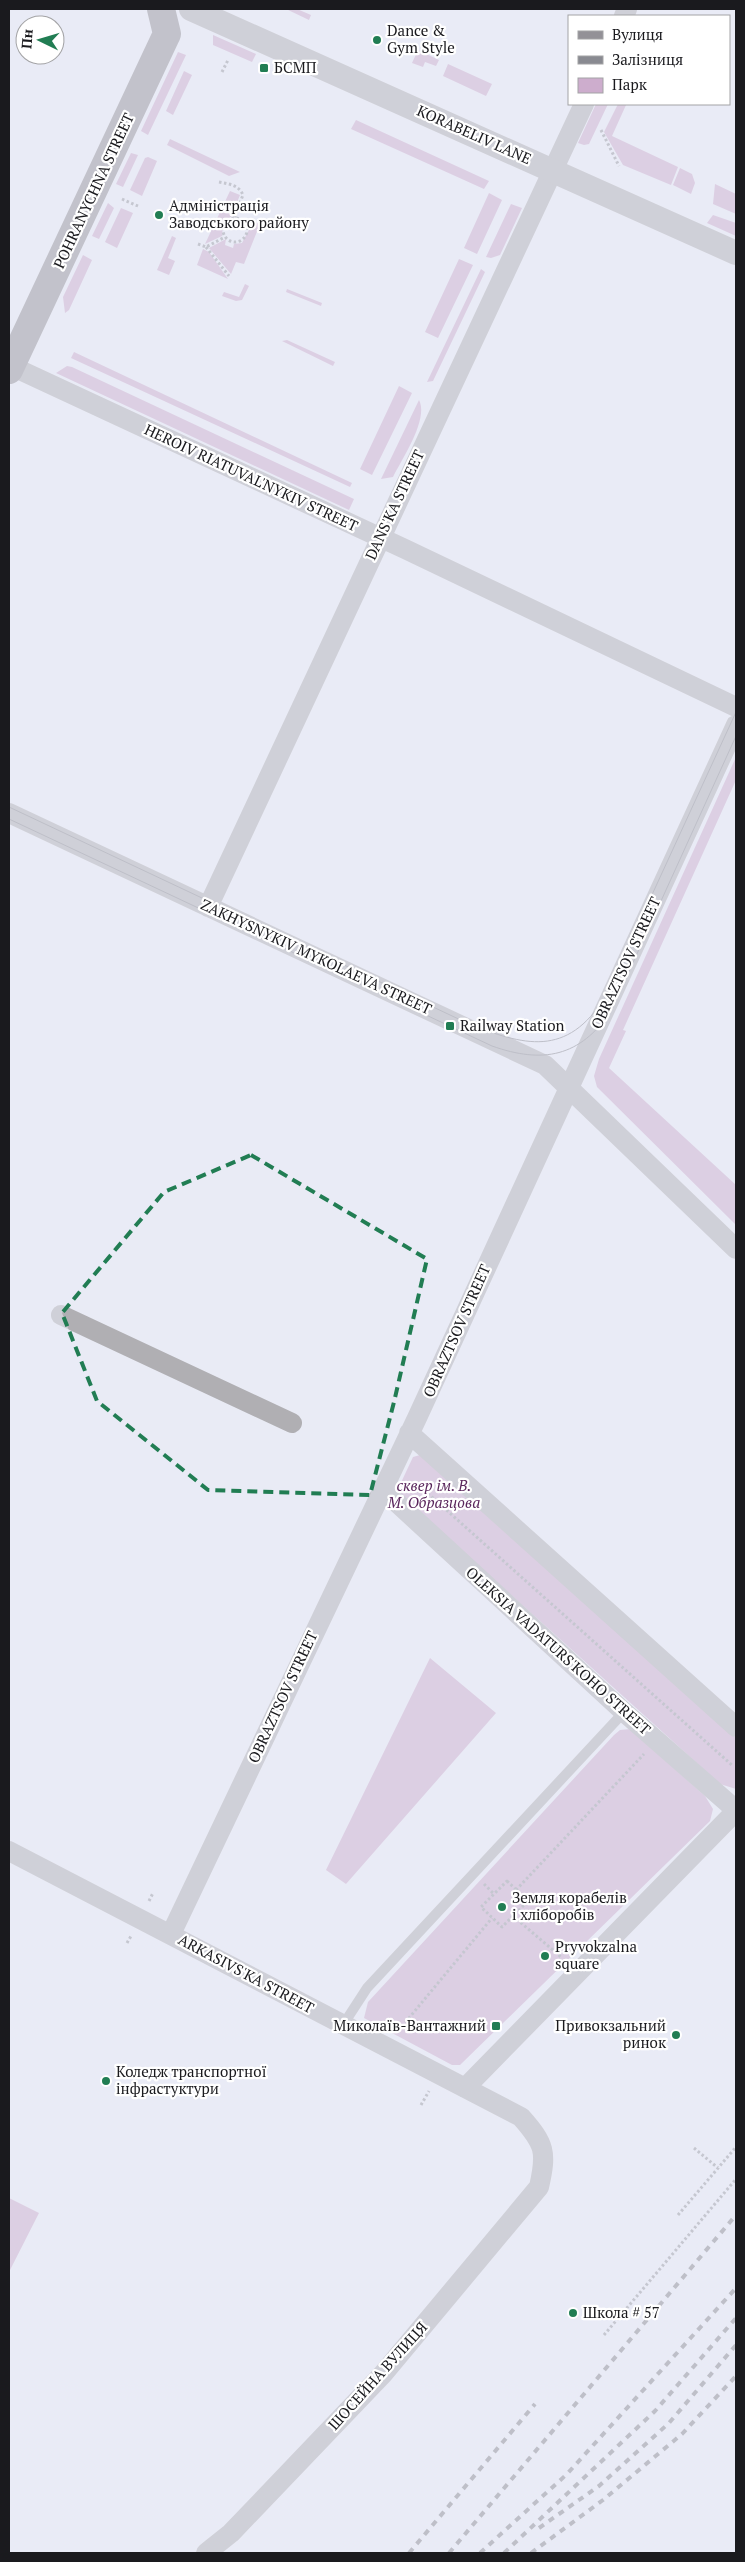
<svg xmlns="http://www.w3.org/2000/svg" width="745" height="2562" viewBox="0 0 745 2562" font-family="'PT Serif',serif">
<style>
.green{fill:#cdadcd}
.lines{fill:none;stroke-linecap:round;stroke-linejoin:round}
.path{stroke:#9a9ba3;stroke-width:3;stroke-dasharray:2.5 2.5;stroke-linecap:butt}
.service{stroke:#b0afb3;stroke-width:10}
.minor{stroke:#b0afb3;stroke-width:20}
.tertiary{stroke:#b0afb3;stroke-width:24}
.secondary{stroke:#939197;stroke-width:28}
.tram{stroke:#898a91;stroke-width:1}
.rail{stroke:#898a91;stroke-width:4;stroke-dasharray:6 6;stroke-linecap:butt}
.marked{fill:none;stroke:#217d53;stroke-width:4;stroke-dasharray:10 6;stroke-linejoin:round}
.poi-dot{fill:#217d53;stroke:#fff;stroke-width:2}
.labels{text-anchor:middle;stroke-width:4.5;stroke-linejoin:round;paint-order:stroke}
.poi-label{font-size:15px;fill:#1a1a1e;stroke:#fff;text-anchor:start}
.street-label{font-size:15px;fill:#1a1a1e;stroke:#fff}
.park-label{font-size:15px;font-style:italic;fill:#5a265c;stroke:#fff}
</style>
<rect width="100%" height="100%" fill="#e9ebf5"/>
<path class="green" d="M 286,9 L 297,9 L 311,15 L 309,20 Z
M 213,35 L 256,54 L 252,62 L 213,45 Z
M 418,50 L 439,60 L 436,66 L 425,62 L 423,67 L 412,63 Z
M 178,52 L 186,55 L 148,135 L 141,131 Z
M 448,64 L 492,84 L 486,96 L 443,76 Z
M 184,71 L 192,75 L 173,115 L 166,111 Z
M 596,104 L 608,104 L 589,144 L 584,145 L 578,143 Z
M 618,104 L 626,105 L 612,136 L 678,167 L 671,185 L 623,165 L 604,132 Z
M 356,120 L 489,181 L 484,189 L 351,129 Z
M 170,139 L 240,172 L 229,176 L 167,145 Z
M 131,153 L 138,155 L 123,187 L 116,184 Z
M 148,157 L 157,161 L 142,196 L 130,190 L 145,158 Z
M 680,168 L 692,174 L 695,183 L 691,194 L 673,185 Z
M 715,184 L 736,194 L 736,214 L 713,204 Z
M 230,191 L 240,195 L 231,217 L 223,223 L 222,236 L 205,244 Z
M 489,193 L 502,200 L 477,254 L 464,248 Z
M 108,203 L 114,208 L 99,239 L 92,236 Z
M 511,204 L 522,208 L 500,255 L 491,258 L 486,257 Z
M 121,208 L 133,213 L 117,248 L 105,242 Z
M 713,215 L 736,223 L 736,236 L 707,223 Z
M 249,220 L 260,224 L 244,264 L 236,262 L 231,274 L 209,248 L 226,239 L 225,245 L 233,248 L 234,244 L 242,243 L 250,228 Z
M 172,236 L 176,238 L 168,258 L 175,261 L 169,275 L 157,270 Z
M 203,249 L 209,252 L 228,279 L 197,265 Z
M 83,255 L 92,260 L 69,310 L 65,313 L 63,297 Z
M 459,259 L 473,265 L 438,338 L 425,332 Z
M 481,269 L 485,272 L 433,381 L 427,382 Z
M 245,284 L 249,286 L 242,300 L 236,301 L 222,296 L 224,292 L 239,297 Z
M 287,289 L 322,303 L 321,306 L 286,292 Z
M 287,340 L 335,362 L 333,366 L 282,341 Z
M 74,352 L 352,483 L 350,487 L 71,358 Z
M 67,366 L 72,367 L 354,499 L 349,510 L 56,373 Z
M 399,386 L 412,393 L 372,475 L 360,469 Z
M 419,400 C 429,419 402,459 393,477 L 381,479 Z
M 736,757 L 736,780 L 623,1030 L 626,1031 L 609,1068 L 736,1185 L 736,1225 L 597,1087 L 594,1076 L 599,1059 Z
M 420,1455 L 432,1461 L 736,1738 L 736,1789 L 720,1784 L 403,1497 L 398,1489 L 413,1457 Z
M 430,1658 L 496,1713 L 346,1884 L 326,1870 Z
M 630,1729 L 705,1796 L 713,1809 L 710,1821 L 460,2065 L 452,2065 L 364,2018 L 368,2002 L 614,1735 L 620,1730 Z
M 9,2198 L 39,2213 L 9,2272 Z"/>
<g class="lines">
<path class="path" d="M 222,72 L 228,60
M 601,130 L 619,166
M 219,182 C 229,184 239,185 243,195 L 234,218
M 122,199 L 138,206
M223 230a12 12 0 1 1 24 0a12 12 0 1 1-24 0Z
M 198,244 L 206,247 L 225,237
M 206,247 L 229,276
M 424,1490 L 733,1766
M 507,1881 L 528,1901 L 502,1927 L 481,1907 Z
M 484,1884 L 494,1894
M 516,1890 L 644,1754
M 149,1901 L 153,1893
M 513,1916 L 561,1957
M 127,1943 L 131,1936
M 399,2030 L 492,1918
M 421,2105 L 429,2091
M 694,2148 L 718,2168
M 678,2215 L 736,2147
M 604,2335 L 736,2179"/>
<path class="service" d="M 343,2025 L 367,1988 L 624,1712"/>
<path class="minor" d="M 624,16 L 627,9
M 9,365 L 405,549 L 736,707
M 9,813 L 545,1065 L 736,1249
M 208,907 L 584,104
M 61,1315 L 292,1423
M 409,1433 L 736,1727
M 382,1489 L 624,1712 L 736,1810
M 9,1851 L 521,2117 C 545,2144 547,2152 539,2187 L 383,2374 L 231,2533 L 206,2553
M 171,1934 L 417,1418 L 736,725
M 465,2088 L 736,1811"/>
<path class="tertiary" d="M 191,9 L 736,253"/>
<path class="secondary" d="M 9,370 L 165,38 L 167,34 L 161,9"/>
<path class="tram" d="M 9,807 L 467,1023 C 524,1046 567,1058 605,997 L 736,712
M 9,819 L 492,1046 C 543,1064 580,1057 611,1011 L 736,736"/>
<path class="rail" d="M 539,2528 L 599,2486 L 669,2423 L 736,2345
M 409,2553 L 535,2404
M 449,2553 L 736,2215
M 480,2553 L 567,2474 L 736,2288
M 504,2553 L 655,2411 L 736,2318
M 531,2553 L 603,2500 L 682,2434 L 736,2376"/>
</g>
<path d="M0 0H745V2562H0ZM 251,1155 L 427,1259 L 394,1402 L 370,1495 L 208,1490 L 97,1401 L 62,1313 L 164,1192 Z" fill="#e9ebf5" fill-opacity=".55" fill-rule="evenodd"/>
<path class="marked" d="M 251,1155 L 427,1259 L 394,1402 L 370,1495 L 208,1490 L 97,1401 L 62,1313 L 164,1192 Z"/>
<g class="poi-dot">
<circle cx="377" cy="40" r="5"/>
<rect x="259" y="63" width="10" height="10" rx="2.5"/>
<circle cx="159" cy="215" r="5"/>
<rect x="445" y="1021" width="10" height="10" rx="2.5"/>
<circle cx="502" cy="1907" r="5"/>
<circle cx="545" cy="1956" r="5"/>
<rect x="491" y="2021" width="10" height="10" rx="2.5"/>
<circle cx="676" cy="2035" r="5"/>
<circle cx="106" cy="2081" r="5"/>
<circle cx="573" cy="2313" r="5"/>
</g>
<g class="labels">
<g class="poi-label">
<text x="387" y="36">Dance &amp;<tspan x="387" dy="17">Gym Style</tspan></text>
<text x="274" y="73">БСМП</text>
<text x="169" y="211">Адміністрація<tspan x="169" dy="17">Заводського району</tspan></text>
<text x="460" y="1031">Railway Station</text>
<text x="512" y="1903">Земля корабелів<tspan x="512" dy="17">і хліборобів</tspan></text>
<text x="555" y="1952">Pryvokzalna<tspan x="555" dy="17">square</tspan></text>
<text x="486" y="2031" text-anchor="end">Миколаїв-Вантажний</text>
<text x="666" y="2031" text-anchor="end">Привокзальний<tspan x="666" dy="17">ринок</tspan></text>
<text x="116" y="2077">Коледж транспортної<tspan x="116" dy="17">інфрастуктури</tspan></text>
<text x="583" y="2318">Школа # 57</text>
</g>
<g class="street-label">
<text transform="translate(474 135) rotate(24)" y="5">KORABELIV LANE</text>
<text transform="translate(94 191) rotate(-65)" y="5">POHRANYCHNA STREET</text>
<text transform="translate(251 478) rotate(25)" y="5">HEROIV RIATUVAL'NYKIV STREET</text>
<text transform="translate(395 505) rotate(-65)" y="5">DANS'KA STREET</text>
<text transform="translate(316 957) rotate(25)" y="5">ZAKHYSNYKIV MYKOLAEVA STREET</text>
<text transform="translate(626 963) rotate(-65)" y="5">OBRAZTSOV STREET</text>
<text transform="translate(457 1331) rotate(-66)" y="5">OBRAZTSOV STREET</text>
<text transform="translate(558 1651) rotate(42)" y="5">OLEKSIA VADATURS'KOHO STREET</text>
<text transform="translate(283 1697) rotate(-65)" y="5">OBRAZTSOV STREET</text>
<text transform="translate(246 1974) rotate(28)" y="5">ARKASIVS'KA STREET</text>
<text transform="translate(378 2376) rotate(-48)" y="5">ШОСЕЙНА ВУЛИЦЯ</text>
</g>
<g class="park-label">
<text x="434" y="1491">сквер ім. В.<tspan x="434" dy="17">М. Образцова</tspan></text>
</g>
</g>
<rect width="745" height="2562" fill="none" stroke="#1a1a1e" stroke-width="20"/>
<rect x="568" y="15" width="162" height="90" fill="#ffffff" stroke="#a3a3a5"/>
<rect x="578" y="31" width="25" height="8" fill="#939197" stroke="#a3a3a5"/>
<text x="612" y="40" font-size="15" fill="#1a1a1e">Вулиця</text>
<rect x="578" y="56" width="25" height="8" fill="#898a91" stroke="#a3a3a5"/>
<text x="612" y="65" font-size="15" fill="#1a1a1e">Залізниця</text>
<rect x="578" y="78" width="25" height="15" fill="#cdadcd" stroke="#a3a3a5"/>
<text x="612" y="90" font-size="15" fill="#1a1a1e">Парк</text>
<g transform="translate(40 40) rotate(275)"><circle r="24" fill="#ffffff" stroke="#a3a3a5"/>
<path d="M0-4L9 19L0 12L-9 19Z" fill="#217d53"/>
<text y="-8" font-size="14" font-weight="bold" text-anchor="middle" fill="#1a1a1e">Пн</text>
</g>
</svg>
